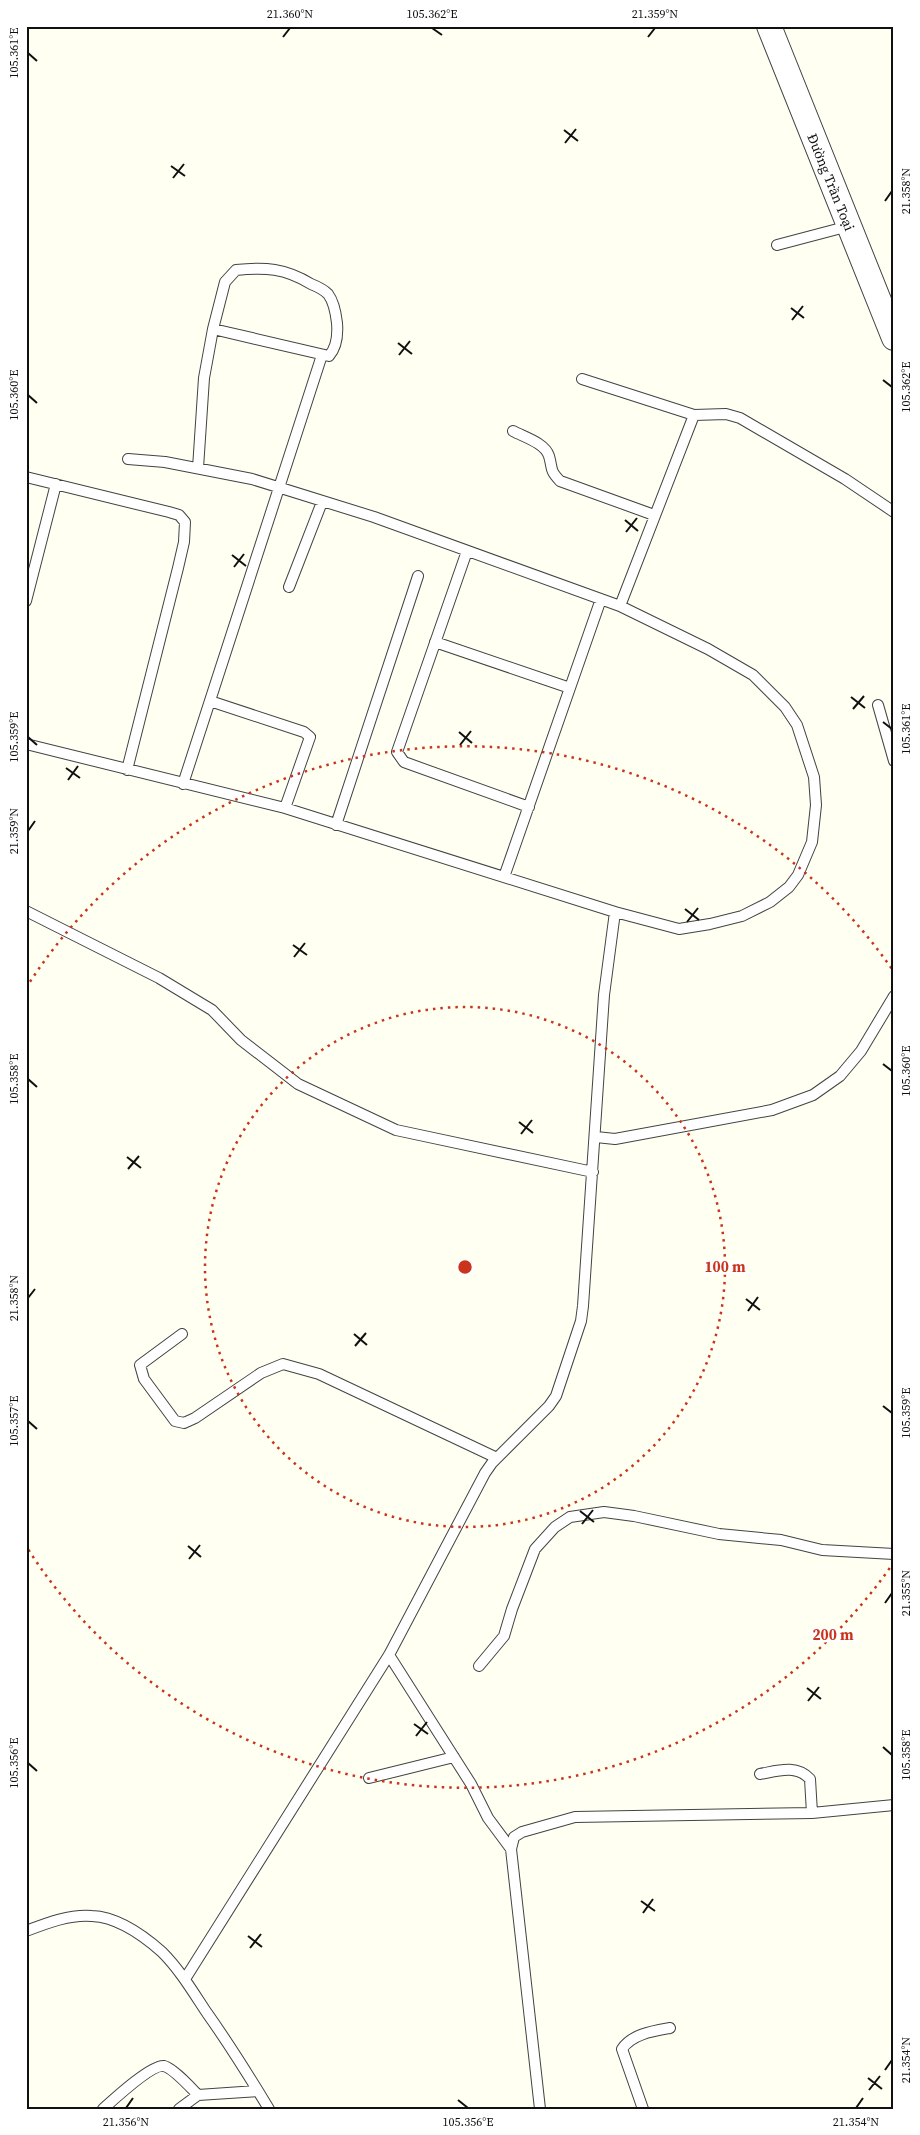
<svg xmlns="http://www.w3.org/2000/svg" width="920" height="2135" viewBox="0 0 920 2135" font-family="'Source Serif 4',serif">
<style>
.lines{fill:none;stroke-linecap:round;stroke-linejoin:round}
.service-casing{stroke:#434343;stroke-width:12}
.tertiary-casing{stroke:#434343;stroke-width:26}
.service{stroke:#fff;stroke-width:10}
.tertiary{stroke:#fff;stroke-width:24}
.ticks{fill:none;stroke:#101010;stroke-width:2}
.ring{fill:none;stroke:#ca341d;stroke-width:2.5;stroke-dasharray:2.5 5}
.labels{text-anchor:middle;stroke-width:5;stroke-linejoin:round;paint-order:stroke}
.street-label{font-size:14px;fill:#101010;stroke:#fff}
.centre{fill:#ca341d;stroke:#fff;stroke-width:2.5}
.ring-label{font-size:15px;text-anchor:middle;font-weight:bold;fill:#ca341d;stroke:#fff;stroke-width:5;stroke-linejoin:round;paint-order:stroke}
.neatline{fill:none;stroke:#101010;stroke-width:2}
.ticks-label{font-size:12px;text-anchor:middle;fill:#101010}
</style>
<rect width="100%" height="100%" fill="#fffff2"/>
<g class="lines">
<defs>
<path id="service" d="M 777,245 L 849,226
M 582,379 L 694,415
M 513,431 C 524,437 545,443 549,456 C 553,470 549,469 560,481 L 654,515
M 128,459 L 165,462 L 252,479 L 374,517 L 620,606 L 708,649 L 753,675 L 785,707 L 797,725 L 814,777 L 816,805 L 812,842 L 798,875 L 789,887 L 770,902 L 742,916 L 710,924 L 679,929 L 615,912
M 198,468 L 204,378 L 213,329 L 225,282 L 236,270 C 265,267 285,268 311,284 C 316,286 324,290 328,294 C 334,302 336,314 337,323 C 338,335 337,347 329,356 L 213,329
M 26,477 L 169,512 L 179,515 L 185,522 L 184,542 L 178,568 L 127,770
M 467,551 L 397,752 L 404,762 L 529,807
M 289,587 L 322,502
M 26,601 L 56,484
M 620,606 L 694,415 L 726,414 L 740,418 L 845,479 L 894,512
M 435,642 L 570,688
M 210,701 L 304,732 L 310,737 L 285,808
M 878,705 L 894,761
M 26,744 L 285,808 L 615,912 L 604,995 L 583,1306 L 581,1321 L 556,1396 L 549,1406 L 492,1463 L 485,1473 L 389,1655 L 185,1979
M 183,784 L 322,355
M 336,825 L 418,576
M 504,877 L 601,599
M 26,911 L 159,978 L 212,1010 L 241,1040 L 298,1084 L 396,1130 L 593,1172
M 596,1137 L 615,1139 L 772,1110 L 813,1095 L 840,1076 L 861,1051 L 894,996
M 182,1334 L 140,1365 L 144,1379 L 175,1421 L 184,1423 L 195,1418 L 261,1373 L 283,1364 L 319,1374 L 497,1458
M 389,1655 L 471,1784 L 488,1818 L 511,1849 L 540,2109
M 479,1666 L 504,1636 L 512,1609 L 535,1549 L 555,1527 L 570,1517 L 604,1512 L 634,1516 L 719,1534 L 781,1540 L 822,1550 L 894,1554
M 760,1774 C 777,1771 796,1764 810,1779 L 812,1813
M 369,1778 L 454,1757
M 511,1849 L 514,1837 L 522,1832 L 575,1817 L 812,1813 L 894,1805
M 26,1931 C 47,1923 70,1914 92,1916 C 117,1917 144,1936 162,1952 C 180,1970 193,1992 207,2013 C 229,2044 249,2076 269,2109
M 103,2109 C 113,2100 152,2064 164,2066 C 173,2068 191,2088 198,2095
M 179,2109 L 198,2095 L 258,2091
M 643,2109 L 622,2049 C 632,2034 653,2031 670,2028"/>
<path id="tertiary" d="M 769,26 L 894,338"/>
</defs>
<use href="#service" class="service-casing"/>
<use href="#tertiary" class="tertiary-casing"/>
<use href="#service" class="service"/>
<use href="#tertiary" class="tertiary"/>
</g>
<path class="ticks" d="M 432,28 L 442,35M 283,37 L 290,28M 648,37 L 655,28M 28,53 L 37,61M 564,130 L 578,141M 565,143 L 576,129M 171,166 L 185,176M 173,178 L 184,164M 885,201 L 892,191M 791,308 L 804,318M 792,320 L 803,306M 398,343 L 412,354M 399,355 L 410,341M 883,380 L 892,387M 28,395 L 37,403M 625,520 L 638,531M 626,532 L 637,518M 232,555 L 246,566M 234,567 L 244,554M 851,697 L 865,708M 853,709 L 864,696M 883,722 L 892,729M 459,732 L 472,743M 28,737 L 37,745M 460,745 L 471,731M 66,768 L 80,778M 68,780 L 78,766M 28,831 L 35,821M 685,909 L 699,920M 687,922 L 698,908M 293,945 L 307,955M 294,957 L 305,943M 883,1064 L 892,1071M 28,1079 L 37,1087M 519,1122 L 533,1133M 521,1134 L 532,1120M 127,1157 L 141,1168M 128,1169 L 139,1156M 28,1298 L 35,1289M 746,1299 L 760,1310M 748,1311 L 758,1297M 354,1334 L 367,1345M 355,1346 L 366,1333M 883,1406 L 892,1413M 28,1421 L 37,1429M 580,1511 L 594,1522M 582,1524 L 593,1510M 188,1546 L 201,1557M 189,1559 L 200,1545M 885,1603 L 892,1593M 807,1688 L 821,1699M 808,1701 L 819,1687M 414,1724 L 428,1734M 416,1736 L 427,1722M 883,1747 L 892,1755M 28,1763 L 37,1771M 641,1901 L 655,1911M 643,1913 L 653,1899M 248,1936 L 262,1947M 250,1948 L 261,1934M 885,2070 L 892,2060M 868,2078 L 882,2089M 869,2090 L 880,2076M 458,2100 L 468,2108M 126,2108 L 133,2098M 856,2108 L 863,2098"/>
<g class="ring">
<circle cx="465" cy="1267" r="260"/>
<path d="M894 1562A520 520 0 0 1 26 1546M26 988A520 520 0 0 1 894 972"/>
</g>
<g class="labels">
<g class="street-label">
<text transform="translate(831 182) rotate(68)" y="5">Đường Trần Toại</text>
</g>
</g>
<circle cx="465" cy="1267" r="8" class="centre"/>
<g class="ring-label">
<text x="725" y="1272">100 m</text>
<text x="833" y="1640">200 m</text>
</g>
<rect width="920" height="2135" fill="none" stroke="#ffffff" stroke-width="55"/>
<rect x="28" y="28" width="864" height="2080" class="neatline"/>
<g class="ticks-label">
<text x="290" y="18">21.360°N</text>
<text x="432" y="18">105.362°E</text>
<text x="655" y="18">21.359°N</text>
<text transform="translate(14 53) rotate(-90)" y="4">105.361°E</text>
<text transform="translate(906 191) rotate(-90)" y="4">21.358°N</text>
<text transform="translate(906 387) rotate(-90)" y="4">105.362°E</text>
<text transform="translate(14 395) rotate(-90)" y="4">105.360°E</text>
<text transform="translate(906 729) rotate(-90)" y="4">105.361°E</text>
<text transform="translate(14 737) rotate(-90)" y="4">105.359°E</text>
<text transform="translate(14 831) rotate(-90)" y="4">21.359°N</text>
<text transform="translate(906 1071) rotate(-90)" y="4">105.360°E</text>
<text transform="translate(14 1079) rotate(-90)" y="4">105.358°E</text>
<text transform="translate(14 1298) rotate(-90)" y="4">21.358°N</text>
<text transform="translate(906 1413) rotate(-90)" y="4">105.359°E</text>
<text transform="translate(14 1421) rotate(-90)" y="4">105.357°E</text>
<text transform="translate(906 1593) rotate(-90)" y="4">21.355°N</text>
<text transform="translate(906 1755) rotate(-90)" y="4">105.358°E</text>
<text transform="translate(14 1763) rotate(-90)" y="4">105.356°E</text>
<text transform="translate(906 2060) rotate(-90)" y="4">21.354°N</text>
<text x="126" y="2126">21.356°N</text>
<text x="468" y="2126">105.356°E</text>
<text x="856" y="2126">21.354°N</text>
</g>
</svg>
